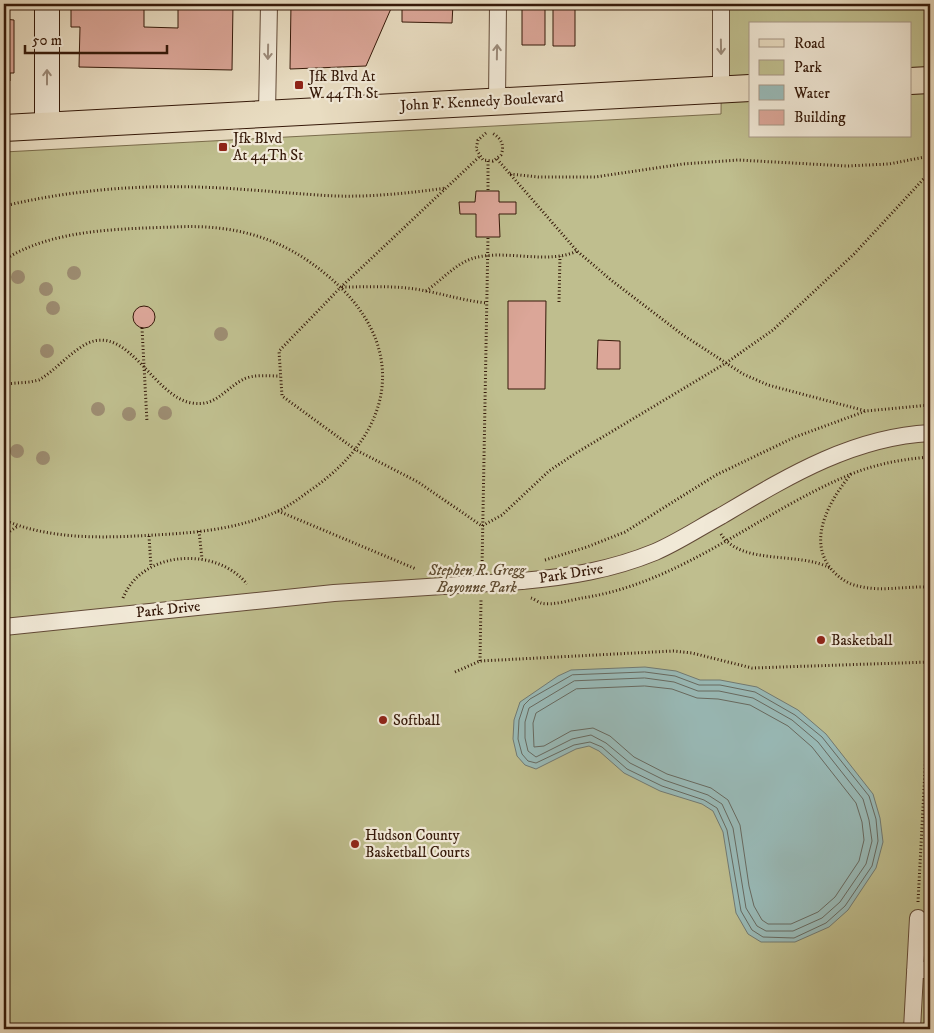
<svg xmlns="http://www.w3.org/2000/svg" width="934" height="1033" viewBox="0 0 934 1033" font-family="'IM FELL DW Pica',serif">
<style>
.green{fill:#bfbe8e;stroke:#7a6c4c;fill-rule:evenodd}
.water{fill:#99bbb9;stroke:#717a73}
.lines{fill:none;stroke-linecap:round;stroke-linejoin:round}
.shore{stroke:#676a61;stroke-width:1}
.building{fill:#dba698;stroke:#351909}
.street-casing{stroke:#624a37;stroke-width:18}
.secondary-casing{stroke:#351909;stroke-width:26}
.primary-casing{stroke:#351909;stroke-width:28}
.path{stroke:#351909;stroke-width:3;stroke-dasharray:1 2.5;stroke-linecap:butt}
.street{stroke:#f1e9d7;stroke-width:16}
.secondary{stroke:#f1e9d7;stroke-width:24}
.primary{stroke:#e9ddc2;stroke-width:26}
.street-bridge-casing{stroke:#624a37;stroke-width:18;stroke-linecap:butt}
.street-bridge{stroke:#f1e9d7;stroke-width:16}
.tree{fill:#9d8d72}
.oneway{stroke:#9c8b7a}
.poi-dot{fill:#8f2418;stroke:#f1e9d7;stroke-width:2}
.labels{text-anchor:middle;stroke-width:4.5;stroke-linejoin:round;paint-order:stroke}
.poi-label{font-size:15px;fill:#351909;stroke:#f1e9d7;text-anchor:start}
.street-label{font-size:15px;fill:#351909;stroke:#f1e9d7}
.park-label{font-size:15px;font-style:italic;fill:#5e4b31;stroke:#f1e9d7}
</style>
<rect width="100%" height="100%" fill="#e9ddc2"/>
<filter id="stains"><feTurbulence type="fractalNoise" baseFrequency=".004" numOctaves="4"/><feColorMatrix values="0 0 0 0 .2 0 0 0 0 .09 0 0 0 0 .02 0 0 0 .5 -.17"/></filter>
<radialGradient id="worn" r=".72"><stop offset=".6" stop-color="#630" stop-opacity="0"/><stop offset="1" stop-color="#630" stop-opacity=".3"/></radialGradient>
<path class="green" d="M 722,4 L 930,4 L 930,1029 L 4,1029 L 4,152 L 721,114 ZM 750,24 L 910,24 L 910,136 L 750,136 Z"/>
<path class="water" d="M 645,667 L 676,671 L 700,680 L 720,680 L 757,687 L 798,710 L 826,734 L 873,794 L 880,818 L 883,842 L 876,868 L 848,910 L 829,927 L 795,942 L 761,942 L 748,934 L 736,913 L 723,832 L 713,811 L 702,804 L 660,791 L 624,773 L 599,751 L 589,746 L 576,749 L 536,769 L 525,765 L 517,756 L 513,739 L 514,720 L 520,702 L 558,676 L 571,670 Z"/>
<g class="lines">
<path class="shore" d="M 645,672 L 675,676 L 699,685 L 720,685 L 755,692 L 795,715 L 822,737 L 869,796 L 876,819 L 878,841 L 872,866 L 845,906 L 826,923 L 794,938 L 763,937 L 752,930 L 741,911 L 727,830 L 717,808 L 704,800 L 662,786 L 627,769 L 602,747 L 590,742 L 574,745 L 536,763 L 528,761 L 522,754 L 518,739 L 519,720 L 524,705 L 530,699 L 572,675 Z
M 645,678 L 674,682 L 698,691 L 719,691 L 753,698 L 792,720 L 818,742 L 863,799 L 869,820 L 872,841 L 866,864 L 840,902 L 822,918 L 793,931 L 766,931 L 757,926 L 746,908 L 733,828 L 722,804 L 708,795 L 664,780 L 630,763 L 606,743 L 591,735 L 572,739 L 536,757 L 528,751 L 525,738 L 525,722 L 529,708 L 574,681 Z
M 645,686 L 672,689 L 697,698 L 718,699 L 750,705 L 788,726 L 812,747 L 856,803 L 862,822 L 864,840 L 859,861 L 835,897 L 818,912 L 791,924 L 768,924 L 762,920 L 754,906 L 749,886 L 740,825 L 728,800 L 711,788 L 667,774 L 634,757 L 610,736 L 593,728 L 571,731 L 544,746 L 534,747 L 533,723 L 536,713 L 576,689 Z"/>
</g>
<path class="building" d="M 71,4 L 144,4 L 144,27 L 178,28 L 178,4 L 233,4 L 232,70 L 79,67 L 80,27 L 71,27 Z
M 291,4 L 393,4 L 366,66 L 290,69 Z
M 402,4 L 453,4 L 452,23 L 402,22 Z
M 522,4 L 545,4 L 545,45 L 522,45 Z
M 553,4 L 575,4 L 575,46 L 553,46 Z
M 4,19 L 14,20 L 14,73 L 10,73 L 10,81 L 4,81 Z
M 476,191 L 499,191 L 499,202 L 516,202 L 516,214 L 499,214 L 500,237 L 476,237 L 476,214 L 460,214 L 459,202 L 475,202 Z
M 508,301 L 546,301 L 545,389 L 508,389 Z
M133 317a11 11 0 1 1 22 0a11 11 0 1 1-22 0Z
M 598,340 L 620,341 L 620,369 L 597,369 Z"/>
<g class="lines">
<defs>
<path id="street" d="M 721,4 L 721,89
M 497,100 L 498,4
M 267,113 L 269,4
M 522,581 C 568,577 611,570 655,552 C 678,542 699,528 721,516 C 787,477 852,437 930,433
M 4,627 L 334,593 L 443,586
M 915,970 L 930,970
M 912,1029 L 918,918"/>
<path id="secondary" d="M 47,126 L 47,4"/>
<path id="primary" d="M 910,81 L 930,80
M 4,128 L 750,88"/>
</defs>
<use href="#street" class="street-casing"/>
<use href="#secondary" class="secondary-casing"/>
<use href="#primary" class="primary-casing"/>
<path class="path" d="M 486,133 L 478,140 L 476,149 L 483,160 L 493,161 L 501,155 C 505,145 501,138 492,133
M 479,157 L 341,287 L 279,351 L 282,396 L 356,450 L 418,482 L 482,526 L 502,515 L 549,471 L 576,453 L 726,363 L 773,330 L 854,254 L 930,172
M 497,159 L 577,251 L 611,280 L 683,335 L 743,374 L 768,385 L 866,411
M 488,161 L 488,191
M 510,174 L 538,177 L 595,177 L 683,164 L 738,160 L 847,166 L 889,164 L 930,156
M 4,206 C 67,191 132,185 196,187 C 243,188 290,194 336,196 C 373,197 410,193 446,188
M 4,260 C 52,229 119,229 174,227 C 234,224 282,237 328,276 C 408,343 397,428 315,487 C 302,496 290,506 276,512 C 238,529 195,533 154,535 C 104,538 51,540 4,520
M 342,287 C 370,287 399,285 426,291 C 447,295 466,301 487,303
M 426,291 C 442,280 456,263 474,258 C 506,249 548,265 577,251
M 559,302 L 560,256
M 142,328 L 147,422
M 4,384 L 30,382 L 39,380 C 56,370 70,352 88,343 C 129,325 154,397 192,403 C 215,407 224,390 242,380 C 252,374 268,376 280,376
M 851,474 C 830,500 806,540 832,570 C 839,578 848,584 858,586 C 881,592 906,586 930,587
M 278,511 L 416,569
M 199,531 L 202,559
M 721,534 C 741,566 798,551 830,568
M 4,535 L 18,526
M 149,536 L 151,567
M 545,560 L 587,547 L 625,532 L 716,475 L 795,437 L 866,411 L 930,405
M 482,568 L 488,237
M 123,598 C 142,550 216,546 247,584
M 531,598 C 534,599 538,602 541,603 C 552,606 571,600 582,598 C 682,583 758,513 849,475 C 875,464 903,459 930,457
M 480,661 L 481,599
M 455,672 L 480,661 L 673,651 L 692,653 L 752,668 L 930,662
M 918,902 L 930,676"/>
<use href="#street" class="street"/>
<use href="#secondary" class="secondary"/>
<use href="#primary" class="primary"/>
<defs>
<path id="street-bridge" d="M 443,586 L 522,581"/>
</defs>
<use href="#street-bridge" class="street-bridge-casing"/>
<use href="#street-bridge" class="street-bridge"/>
</g>
<g class="tree">
<circle cx="74" cy="273" r="7"/>
<circle cx="18" cy="277" r="7"/>
<circle cx="46" cy="289" r="7"/>
<circle cx="53" cy="308" r="7"/>
<circle cx="221" cy="334" r="7"/>
<circle cx="47" cy="351" r="7"/>
<circle cx="98" cy="409" r="7"/>
<circle cx="165" cy="413" r="7"/>
<circle cx="129" cy="414" r="7"/>
<circle cx="17" cy="451" r="7"/>
<circle cx="43" cy="458" r="7"/>
</g>
<defs><path id="oneway-shaft" d="M-6 0H5M1.5-3L5.5 0L1.5 3" fill="none" stroke-width="1.6" stroke-linecap="round" stroke-linejoin="round" transform="scale(1.25)"/></defs>
<g class="oneway">
<use href="#oneway-shaft" transform="translate(721 47) rotate(89)"/>
<use href="#oneway-shaft" transform="translate(268 52) rotate(91)"/>
<use href="#oneway-shaft" transform="translate(497 52) rotate(-89)"/>
<use href="#oneway-shaft" transform="translate(47 77) rotate(-90)"/>
</g>
<g class="poi-dot">
<rect x="294" y="80" width="10" height="10" rx="2.5"/>
<rect x="218" y="142" width="10" height="10" rx="2.5"/>
<circle cx="821" cy="640" r="5"/>
<circle cx="383" cy="720" r="5"/>
<circle cx="355" cy="844" r="5"/>
</g>
<g class="labels">
<g class="poi-label">
<text x="309" y="81">Jfk Blvd At<tspan x="309" dy="17">W 44Th St</tspan></text>
<text x="233" y="143">Jfk Blvd<tspan x="233" dy="17">At 44Th St</tspan></text>
<text x="831" y="645">Basketball</text>
<text x="393" y="725">Softball</text>
<text x="365" y="840">Hudson County<tspan x="365" dy="17">Basketball Courts</tspan></text>
</g>
<g class="street-label">
<text transform="translate(482 101) rotate(-3)" y="5">John F. Kennedy Boulevard</text>
<text transform="translate(571 573) rotate(-9)" y="5">Park Drive</text>
<text transform="translate(168 609) rotate(-6)" y="5">Park Drive</text>
</g>
<g class="park-label">
<text x="477" y="575">Stephen R. Gregg<tspan x="477" dy="17">Bayonne Park</tspan></text>
</g>
</g>
<rect width="934" height="1033" fill="none" stroke="#e9ddc2" stroke-width="20"/>
<rect x="5" y="5" width="924" height="1023" fill="none" stroke="#351909" stroke-width="2.5"/>
<rect x="10" y="10" width="914" height="1013" fill="none" stroke="#351909"/>
<rect x="749" y="22" width="162" height="115" fill="#f1e9d7" stroke="#a69685"/>
<rect x="759" y="39" width="25" height="8" fill="#e9ddc2" stroke="#a69685"/>
<text x="794" y="48" font-size="15" fill="#351909">Road</text>
<rect x="759" y="60" width="25" height="15" fill="#bfbe8e" stroke="#a69685"/>
<text x="794" y="72" font-size="15" fill="#351909">Park</text>
<rect x="759" y="85" width="25" height="15" fill="#99bbb9" stroke="#a69685"/>
<text x="794" y="98" font-size="15" fill="#351909">Water</text>
<rect x="759" y="110" width="25" height="15" fill="#dba698" stroke="#a69685"/>
<text x="794" y="122" font-size="15" fill="#351909">Building</text>
<path d="M25 45v8h142v-8" fill="none" stroke="#351909" stroke-width="2.5"/>
<text x="32" y="45" font-size="15" fill="#351909" stroke="#f1e9d7" stroke-width="4" paint-order="stroke">50 m</text>
<rect width="100%" height="100%" filter="url(#stains)"/>
<rect width="100%" height="100%" fill="url(#worn)"/>
</svg>
